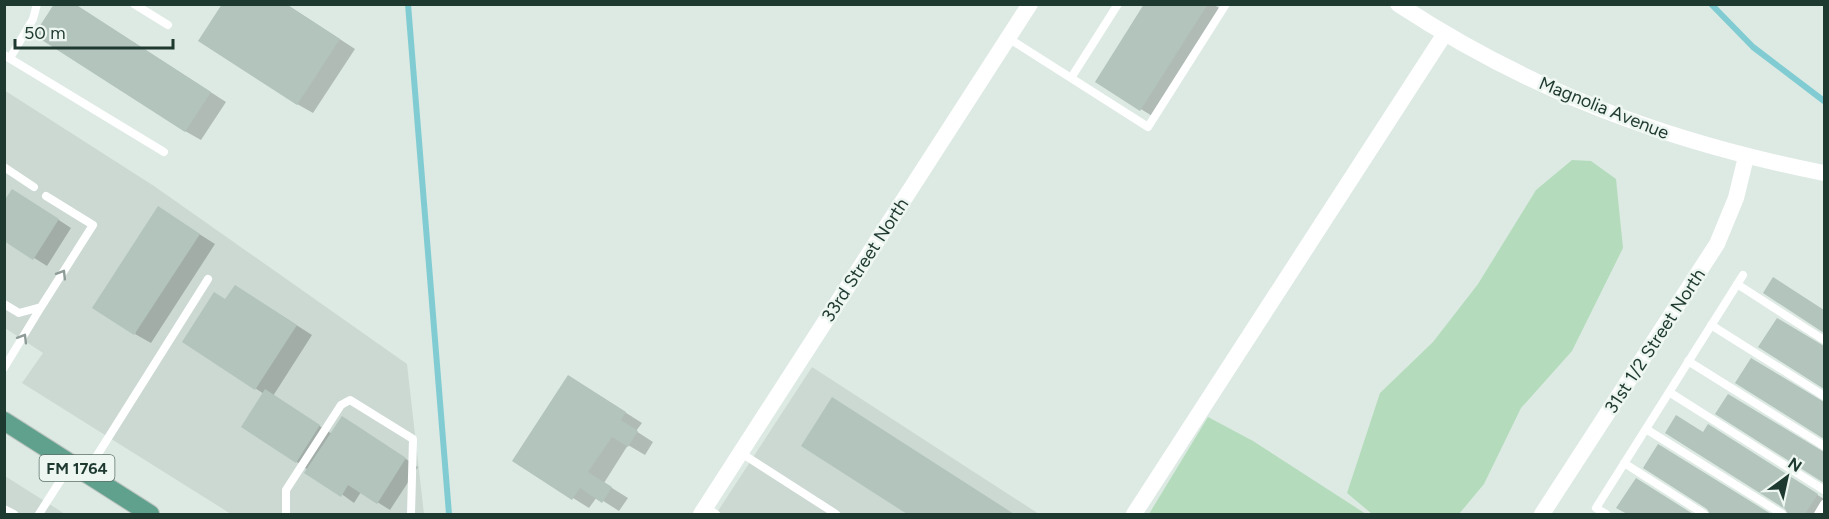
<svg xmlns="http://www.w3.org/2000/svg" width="1829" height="519" viewBox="0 0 1829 519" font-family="Figtree,sans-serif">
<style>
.built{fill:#cbd9d2}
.green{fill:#b4dcbc}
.shadow{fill:#0003}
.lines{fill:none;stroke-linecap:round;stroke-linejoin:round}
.stream{stroke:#81ccd2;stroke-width:6}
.building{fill:#b2c4bc}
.primary-casing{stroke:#bcc4c1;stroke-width:20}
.service{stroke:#fff;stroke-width:8}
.minor{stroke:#fff;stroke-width:16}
.primary{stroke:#5fa18c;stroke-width:18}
.oneway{stroke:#8e9c98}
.labels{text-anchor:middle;stroke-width:5;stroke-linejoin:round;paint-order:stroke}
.shield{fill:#edf6f1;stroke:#5c726a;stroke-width:1.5}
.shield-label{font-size:16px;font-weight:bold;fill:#1e3930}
.street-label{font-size:18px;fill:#1e3930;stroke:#edf6f1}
</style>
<rect width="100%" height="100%" fill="#ddeae3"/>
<path class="built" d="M 4,90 L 154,186 L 407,364 L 424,514 L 231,514 L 22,383 L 43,353 L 5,328 Z
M 812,367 L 1039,514 L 716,514 Z
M 5,476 L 65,514 L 5,514 Z"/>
<path class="green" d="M 1572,160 L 1591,161 L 1616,179 L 1623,248 L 1572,351 L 1521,408 L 1484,484 L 1459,514 L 1372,514 L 1347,493 L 1380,393 L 1433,342 L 1478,284 L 1536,190 Z
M 1208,417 L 1253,441 L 1366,514 L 1149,514 Z"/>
<path class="shadow" d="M 74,4 L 226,102 L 201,140 L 185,131 Z
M 286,4 L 355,49 L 313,113 L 297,104 Z
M 1146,4 L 1213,4 L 1225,12 L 1157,119 L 1097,82 Z
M 25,198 L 71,228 L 47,266 L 4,239 Z
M 174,218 L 215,244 L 151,343 L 135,334 Z
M 251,296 L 312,335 L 273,396 L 332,434 L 355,425 L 418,467 L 390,510 L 361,492 L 354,503 L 297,462 L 264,394 L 255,388 L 226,300 Z
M 1760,347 L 1824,347 L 1824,387 Z
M 584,386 L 642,423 L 636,431 L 653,442 L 645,455 L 628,445 L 604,483 L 628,498 L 619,511 L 597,497 L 589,508 L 514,461 Z
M 849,409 L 1013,514 L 910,514 L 803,445 Z
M 1704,433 L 1721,434 L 1824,499 L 1823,514 L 1788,514 L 1787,508 Z
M 1671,453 L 1769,514 L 1710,514 L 1709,508 Z
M 1650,488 L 1691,514 L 1629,514 L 1618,507 Z"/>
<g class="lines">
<path class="stream" d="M 408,4 L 449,514
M 1711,4 L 1753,47 L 1824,101"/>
</g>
<path class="building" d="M 54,4 L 75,4 L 211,92 L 185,132 L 34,35 Z
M 222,4 L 286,4 L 340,39 L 297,105 L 198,41 Z
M 1144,4 L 1208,4 L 1140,111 L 1095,82 Z
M 12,189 L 59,219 L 33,260 L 4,241 L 4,201 Z
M 158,206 L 200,234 L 134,335 L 92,308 Z
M 1773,277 L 1824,310 L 1824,333 L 1763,293 Z
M 235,285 L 297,325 L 255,390 L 182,342 L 214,292 L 225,299 Z
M 1777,318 L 1824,346 L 1824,389 L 1758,347 Z
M 1751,358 L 1824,402 L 1824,439 L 1735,383 Z
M 568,375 L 626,412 L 621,420 L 638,431 L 628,447 L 612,437 L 588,472 L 612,487 L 602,503 L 580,488 L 572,500 L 512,461 Z
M 265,389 L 320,425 L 296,463 L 241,427 Z
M 1728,394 L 1824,452 L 1824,483 L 1715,414 Z
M 832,397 L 1014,514 L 907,514 L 801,446 Z
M 1676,415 L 1703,432 L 1708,424 L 1818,494 L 1805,514 L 1788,514 L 1785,509 L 1665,433 Z
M 342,416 L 406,458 L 377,504 L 348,485 L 341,497 L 304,473 Z
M 1658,444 L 1771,514 L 1710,514 L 1707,509 L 1643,468 Z
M 1636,478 L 1693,514 L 1627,514 L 1616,508 Z"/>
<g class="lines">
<defs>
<path id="primary" d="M 4,421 L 150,514"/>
</defs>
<use href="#primary" class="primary-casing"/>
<path class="service" d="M 134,4 L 168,25
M 1008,38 L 1148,127 L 1226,4
M 4,55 L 164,152
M 10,58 L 33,19 L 37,4
M 1071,78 L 1118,4
M 4,167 L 34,187
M 1737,284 L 1824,340
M 4,304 L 19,313 L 41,307 L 93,225 L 46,196
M 1711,325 L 1824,396
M 1688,361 L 1824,446
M 4,368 L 41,307
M 1669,392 L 1824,490
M 1646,429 L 1782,514
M 741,453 L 836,514
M 1624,463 L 1704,514
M 86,473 L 208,279
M 705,507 L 716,514
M 4,509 L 14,514
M 39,514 L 71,464
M 286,514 L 286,490 L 341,405 L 350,400 L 413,439 L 411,514
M 1606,514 L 1596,508 L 1743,275
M 1818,514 L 1824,504"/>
<path class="minor" d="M 1398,4 C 1532,92 1668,142 1824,173
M 701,514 L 1030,4
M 1134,514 L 1444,35
M 1542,514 L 1717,244 L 1736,198 L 1746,157"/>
<use href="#primary" class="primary"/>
</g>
<defs><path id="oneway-chevron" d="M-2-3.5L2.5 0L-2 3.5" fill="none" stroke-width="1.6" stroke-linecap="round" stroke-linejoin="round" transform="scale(1.5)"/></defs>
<g class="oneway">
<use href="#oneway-chevron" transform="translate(62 274) rotate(-58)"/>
<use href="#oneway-chevron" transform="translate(23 338) rotate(-59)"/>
</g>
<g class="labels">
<rect class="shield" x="39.5" y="455" width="75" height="26" rx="4.5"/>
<g class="shield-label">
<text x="77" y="474">FM 1764</text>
</g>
<g class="street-label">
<text transform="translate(1604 108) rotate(22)" y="6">Magnolia Avenue</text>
<text transform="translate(865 260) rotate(-57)" y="6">33rd Street North</text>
<text transform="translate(1655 341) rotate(-57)" y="6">31st 1/2 Street North</text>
</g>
</g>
<rect width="1829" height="519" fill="none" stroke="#1e3930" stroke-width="12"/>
<g transform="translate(1787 477) rotate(33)" stroke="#edf6f1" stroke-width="4.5" paint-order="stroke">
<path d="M0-4.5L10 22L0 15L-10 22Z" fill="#1e3930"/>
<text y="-9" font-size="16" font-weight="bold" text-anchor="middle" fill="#1e3930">N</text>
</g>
<path d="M15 39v9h158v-9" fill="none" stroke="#1e3930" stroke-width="3"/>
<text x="24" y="39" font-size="18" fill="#1e3930" stroke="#edf6f1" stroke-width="4.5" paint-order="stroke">50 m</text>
</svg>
